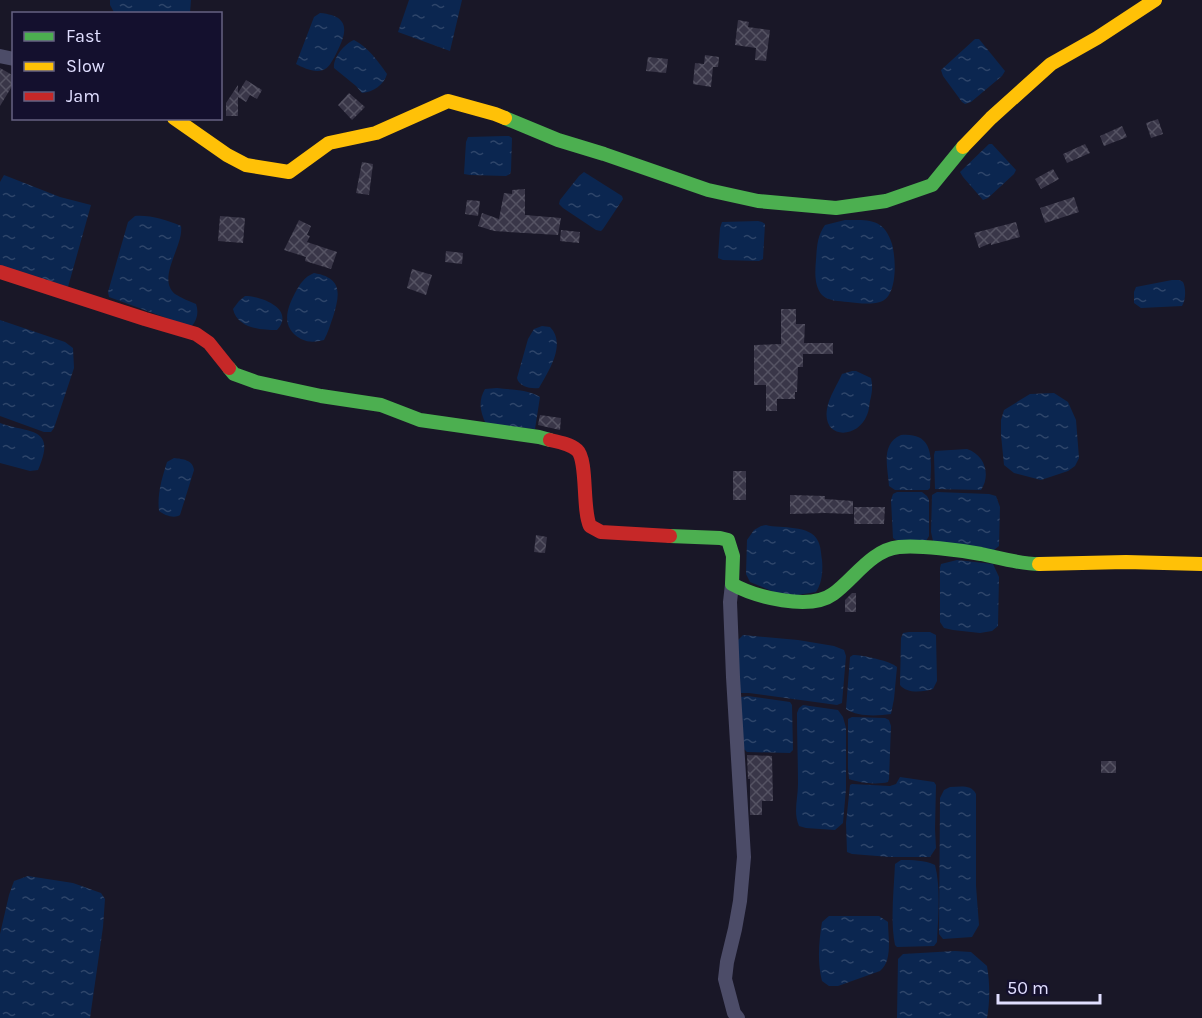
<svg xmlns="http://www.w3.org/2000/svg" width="1202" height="1018" viewBox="0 0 1202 1018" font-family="Karla,sans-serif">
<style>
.water{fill:url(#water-ripples)}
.building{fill:url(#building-cross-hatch)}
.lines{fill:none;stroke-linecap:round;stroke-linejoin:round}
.street{stroke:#4c4c68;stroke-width:14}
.fast{stroke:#4caf50;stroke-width:14}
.slow{stroke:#ffc107;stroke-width:14}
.jam{stroke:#c62828;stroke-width:14}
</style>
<defs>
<pattern id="water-ripples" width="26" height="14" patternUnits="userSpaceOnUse" patternTransform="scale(1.5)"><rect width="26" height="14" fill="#0b2650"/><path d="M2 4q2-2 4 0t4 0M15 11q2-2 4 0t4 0" fill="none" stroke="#2e456a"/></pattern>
<pattern id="building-cross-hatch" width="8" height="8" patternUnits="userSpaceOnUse" patternTransform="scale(1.5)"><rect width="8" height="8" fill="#393648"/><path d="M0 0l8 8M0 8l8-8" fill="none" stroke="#555363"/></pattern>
</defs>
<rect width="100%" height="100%" fill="#191727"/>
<path class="water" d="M 110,0 L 191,0 L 190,13 L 115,14 L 110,5 Z
M 409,0 L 462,0 L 450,51 L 398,32 Z
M 320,13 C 352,16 347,33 335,56 C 332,61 329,68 323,70 C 314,73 304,68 296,64 L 314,17 Z
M 975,39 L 979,39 L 1005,71 L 1002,76 L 971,102 L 965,104 L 962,102 L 943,76 L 941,70 Z
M 354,40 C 368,47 378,61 387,74 C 384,85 373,92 362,93 L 356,86 L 334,68 C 333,58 344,44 354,40 Z
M 505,136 L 509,136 L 512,138 L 511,171 L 510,174 L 506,176 L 470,175 L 464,174 L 466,142 L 468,137 Z
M 989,144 L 992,144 L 1016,170 L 1014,174 L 988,198 L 983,200 L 963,177 L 960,172 Z
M 584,172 L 622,196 L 623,199 L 603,229 L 601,231 L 596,230 L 563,208 L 559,204 L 560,200 L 579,176 Z
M 4,175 L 60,197 L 91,205 L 68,287 L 0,266 L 0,182 Z
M 135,216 C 151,215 166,220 181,226 C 184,246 156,278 175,294 C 181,298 189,301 196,304 C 199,312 197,321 191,327 L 109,297 L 108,292 L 128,222 Z
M 845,220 C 869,220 884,218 892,244 C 896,259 898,297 880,302 C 870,305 857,303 848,302 C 839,301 828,301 822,295 C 814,286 815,271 816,260 C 817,247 817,236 825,225 Z
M 758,221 L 762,222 L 765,224 L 763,259 L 759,261 L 723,260 L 718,258 L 720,228 L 722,222 Z
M 314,273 C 343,278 340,294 333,317 C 330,325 328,333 324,340 C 315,342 310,343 301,339 C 281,328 286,310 295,293 C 300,284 304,277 314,273 Z
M 1172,280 L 1179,280 L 1183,282 C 1186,288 1186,300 1182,306 L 1141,308 L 1134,303 L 1134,292 L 1136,287 Z
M 245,296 C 261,296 296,309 277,330 C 260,330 237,328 233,309 L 239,301 Z
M 0,320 L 65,342 L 73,348 L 74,368 L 54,428 L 51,432 L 44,432 L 0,416 Z
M 542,326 L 550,327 C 567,344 548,372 539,388 C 531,389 519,387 517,378 L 528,339 L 534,329 Z
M 852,371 L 856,371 L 871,378 C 873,387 872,393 870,401 C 869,406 869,411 867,415 C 858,439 822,440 827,409 C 829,397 837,385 842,374 Z
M 497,388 C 511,390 528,389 540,397 L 535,429 L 486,424 C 480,412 478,401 485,389 Z
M 1054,393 L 1068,402 L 1076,420 L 1079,458 L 1075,466 L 1068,471 L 1041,480 L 1014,473 L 1004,465 L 1001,435 L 1001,420 L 1004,410 L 1030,394 Z
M 0,423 C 30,434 57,426 38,470 L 30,471 L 0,463 Z
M 901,435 C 937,432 931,463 930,488 L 928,490 L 895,490 L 889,486 C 888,468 880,444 901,435 Z
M 967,449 C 985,455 991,475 981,490 L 935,489 L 934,455 L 935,451 Z
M 174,458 C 183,459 193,460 194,470 L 180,515 C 174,519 164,515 159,511 C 157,494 162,478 167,462 Z
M 897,492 L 922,492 L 927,496 L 929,500 L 929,536 L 926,541 L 896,540 L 893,538 L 891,500 L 893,494 Z
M 937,492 L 989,494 L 996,496 L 1000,507 L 999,546 L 994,550 L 933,541 L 931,532 L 932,495 Z
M 766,525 C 781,529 810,524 818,541 C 821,547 821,554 822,560 C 823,571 822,583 816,592 L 786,597 L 750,582 L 746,574 L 747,540 L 754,530 L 761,526 Z
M 957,560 L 993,564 L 999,577 L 998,626 L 992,631 L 980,633 L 953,630 L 944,628 L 940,622 L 940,568 L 941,564 Z
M 909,632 L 930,632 L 936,635 L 937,681 L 933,689 C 923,692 907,694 900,685 L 901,638 L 903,633 Z
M 743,635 L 798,640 L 834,646 L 844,650 L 846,656 L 842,703 L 837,705 L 749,693 L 738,693 L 737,641 Z
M 853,655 C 862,655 891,661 897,667 L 894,699 L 891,714 C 877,716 858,717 846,709 L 850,657 Z
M 748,696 L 790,702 L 792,705 L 793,750 L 790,753 L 747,752 L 742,747 L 741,697 Z
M 803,705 L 838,710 L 843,717 L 846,728 L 846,789 L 843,823 L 835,830 L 806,828 L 799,826 C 793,812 798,799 798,784 C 798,761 797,737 797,713 L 799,708 Z
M 852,717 L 885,718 L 889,720 L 891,726 L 889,779 L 888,782 C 877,785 860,783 849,779 L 848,768 L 848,719 Z
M 900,777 L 934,782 L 936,785 L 935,829 L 936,848 L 930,857 L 890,857 L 852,854 L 847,852 L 846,823 L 850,785 L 852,784 L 890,786 L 896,784 Z
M 950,787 C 960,787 971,784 976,794 L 976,886 L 979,925 L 972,937 L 943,939 L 939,934 L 940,798 L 944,790 Z
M 901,860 C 913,860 924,860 935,865 C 941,888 938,919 937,942 L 934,946 L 897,947 L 895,945 C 890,920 894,890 895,864 Z
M 28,876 L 73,883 L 101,893 L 105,899 L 103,927 L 90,1018 L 0,1018 L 0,934 L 9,895 L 14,881 Z
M 829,916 L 879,916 L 888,922 C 888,936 893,961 880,971 L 838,986 L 829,986 L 822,981 C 817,962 819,941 822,922 Z
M 955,951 L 971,952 L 987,966 C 990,984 990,1001 987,1018 L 897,1018 L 898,959 L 903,954 Z"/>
<path class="building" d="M 738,20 L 749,22 L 748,27 L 770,30 L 766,61 L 755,60 L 756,48 L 735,45 Z
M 705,55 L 719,57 L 718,67 L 713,67 L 711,87 L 693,84 L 695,63 L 704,64 Z
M 648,57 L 668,59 L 666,73 L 646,71 Z
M 0,68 L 14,76 L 14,83 L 0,106 Z
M 246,80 L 262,90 L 257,99 L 250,95 L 246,102 L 238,97 L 238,116 L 226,116 L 226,103 L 238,85 L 238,93 Z
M 349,93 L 365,107 L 352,120 L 338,105 Z
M 1158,119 L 1163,134 L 1151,138 L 1146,123 Z
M 1122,126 L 1127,137 L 1104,146 L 1100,136 Z
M 1085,144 L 1090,153 L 1067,163 L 1063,154 Z
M 362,162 L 373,164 L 369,195 L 356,193 Z
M 1053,169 L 1059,179 L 1041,189 L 1035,179 Z
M 525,189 L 525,215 L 561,218 L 558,235 L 494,231 L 478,226 L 482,213 L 499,219 L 504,193 L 512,194 L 512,190 Z
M 1074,197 L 1079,212 L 1045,223 L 1040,208 Z
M 467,200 L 480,201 L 478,216 L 465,214 Z
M 220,216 L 245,218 L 243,243 L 218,241 Z
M 299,220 L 311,226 L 307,235 L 310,236 L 307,242 L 337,252 L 331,269 L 305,261 L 306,257 L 284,250 Z
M 1016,222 L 1020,237 L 991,245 L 991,243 L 979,248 L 974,233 Z
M 561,230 L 580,232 L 579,243 L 560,241 Z
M 446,251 L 463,253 L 462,264 L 445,262 Z
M 412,269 L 432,275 L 426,295 L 407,288 Z
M 781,309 L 796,309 L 796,324 L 805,324 L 804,343 L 833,343 L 833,354 L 803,354 L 803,367 L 798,367 L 797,392 L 795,392 L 795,399 L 777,399 L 777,411 L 766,411 L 766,385 L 754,385 L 754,345 L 781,344 Z
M 540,415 L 561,418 L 560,430 L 538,425 Z
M 733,471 L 746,471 L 746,500 L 733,500 Z
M 790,495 L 825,496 L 825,499 L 853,501 L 853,514 L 825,513 L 790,514 Z
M 854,507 L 885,507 L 884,524 L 854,524 Z
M 536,535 L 547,537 L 545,553 L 534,552 Z
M 852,593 L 856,593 L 856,612 L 845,612 L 845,600 Z
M 747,755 L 772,756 L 773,801 L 762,801 L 762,815 L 750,815 L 750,779 L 748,779 Z
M 1101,761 L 1116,761 L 1116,773 L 1101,773 Z"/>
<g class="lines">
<path class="street" d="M 0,56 L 14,59
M 732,584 L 730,602 L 733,677 L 744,857 L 740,901 L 735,929 L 727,962 L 725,979 L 734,1013 L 738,1018"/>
<path class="fast" d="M 505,118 L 558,140 L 604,154 L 708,190 L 758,201 L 836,208 L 886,201 L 932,185 L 963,147
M 229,368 L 234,374 L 256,382 L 321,396 L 381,405 L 420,420 L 539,437 L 550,440
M 670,536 L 720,538 L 728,540 L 733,556 L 732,584 C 755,597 810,611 833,594 C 854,579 871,550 899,547 C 920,545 959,550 981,554 C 1000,558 1020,564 1039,564"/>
<path class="slow" d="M 174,118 L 227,155 L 246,165 L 289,172 L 329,143 L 376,133 L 448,101 L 495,114 L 505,118
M 963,147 L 991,118 L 1051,64 L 1097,38 L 1155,0
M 1039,564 L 1126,562 L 1202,564"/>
<path class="jam" d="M 0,272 L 145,319 L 196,334 L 209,343 L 229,368
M 550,440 C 559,442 570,444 577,450 C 588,460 582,509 590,526 L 601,532 L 670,536"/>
</g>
<rect x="12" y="12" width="210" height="108" fill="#14102e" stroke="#666282" stroke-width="1.5"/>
<rect x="24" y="32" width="30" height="9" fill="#4caf50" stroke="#666282" stroke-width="1.5"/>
<text x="66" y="42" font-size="18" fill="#e0deff">Fast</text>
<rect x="24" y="62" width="30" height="9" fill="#ffc107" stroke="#666282" stroke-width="1.5"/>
<text x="66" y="72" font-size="18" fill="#e0deff">Slow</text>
<rect x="24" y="92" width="30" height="9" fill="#c62828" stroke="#666282" stroke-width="1.5"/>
<text x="66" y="102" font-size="18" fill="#e0deff">Jam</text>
<path d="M998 994v9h102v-9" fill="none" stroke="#e0deff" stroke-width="3"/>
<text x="1007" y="994" font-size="18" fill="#e0deff" stroke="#14102e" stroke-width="4.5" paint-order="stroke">50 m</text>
</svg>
